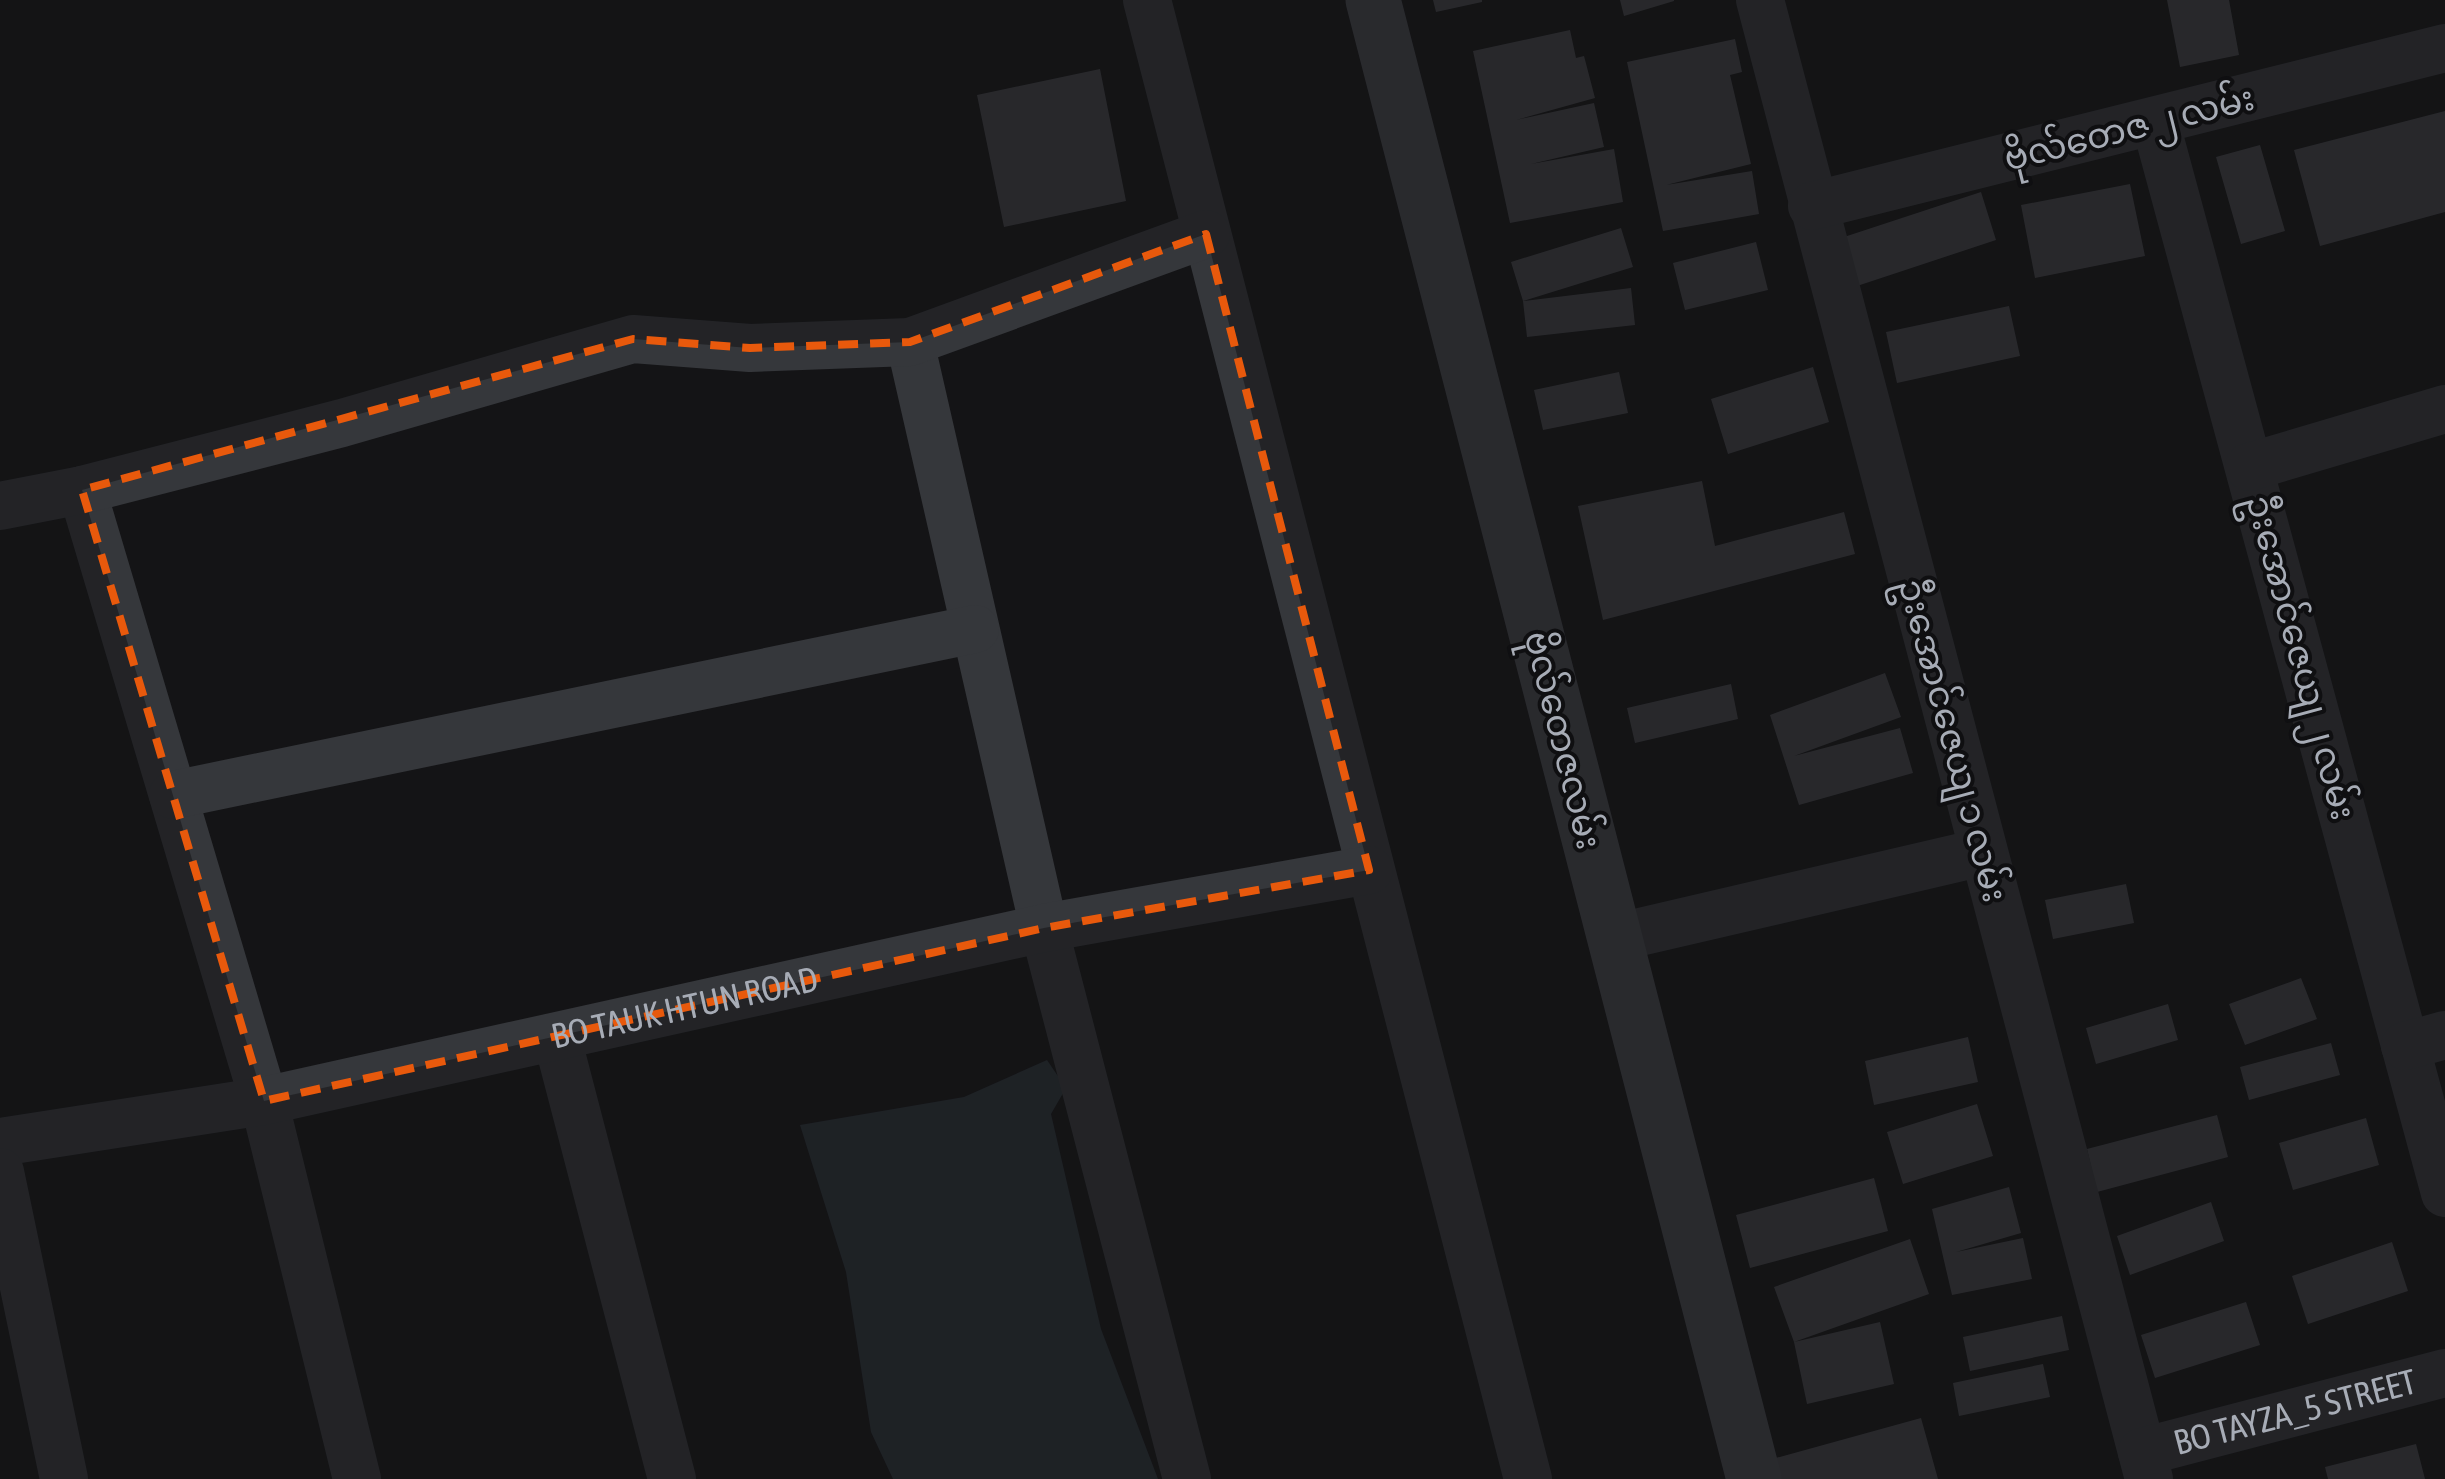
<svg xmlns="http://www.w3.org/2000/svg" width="2445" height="1479" viewBox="0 0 2445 1479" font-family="'Asap Condensed','Noto Sans Myanmar',sans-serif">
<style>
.water{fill:#2b3339}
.building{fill:#414246}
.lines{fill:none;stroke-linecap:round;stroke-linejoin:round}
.street{stroke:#35373b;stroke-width:48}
.secondary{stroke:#44464b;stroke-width:55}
.marked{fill:none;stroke:#e8590c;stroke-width:8;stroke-dasharray:20 12;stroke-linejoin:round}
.labels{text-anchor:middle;stroke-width:8;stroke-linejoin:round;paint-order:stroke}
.street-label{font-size:35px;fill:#a7acb6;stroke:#0f0f11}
</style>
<rect width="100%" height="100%" fill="#141416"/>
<path class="water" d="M 1047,1060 L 1066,1088 L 1051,1114 L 1101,1329 L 1158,1479 L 893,1479 L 871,1432 L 846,1272 L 800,1125 L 964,1097 Z"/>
<path class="building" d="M 1433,0 L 1482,0 L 1482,2 L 1436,12 Z
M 1620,0 L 1674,0 L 1674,1 L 1624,16 Z
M 2167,0 L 2229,0 L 2239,55 L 2180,67 Z
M 1570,30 L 1576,58 L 1584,56 L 1595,98 L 1516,120 L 1594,103 L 1604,147 L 1531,164 L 1614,149 L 1623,202 L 1510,223 L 1473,51 Z
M 1735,39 L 1742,72 L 1730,75 L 1751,164 L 1666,185 L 1752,171 L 1759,214 L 1663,231 L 1627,62 Z
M 1100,69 L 1126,201 L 1004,227 L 977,95 Z
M 2445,111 L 2445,212 L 2320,246 L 2294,150 Z
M 2260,145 L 2285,231 L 2241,244 L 2216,157 Z
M 2130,184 L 2145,256 L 2035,278 L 2021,205 Z
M 1981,192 L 1996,240 L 1854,287 L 1838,239 Z
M 1621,228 L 1633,267 L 1523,301 L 1631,288 L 1635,325 L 1527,337 L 1523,301 L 1511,262 Z
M 1756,242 L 1768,290 L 1685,310 L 1673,263 Z
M 2009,306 L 2020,356 L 1897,383 L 1886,332 Z
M 1813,367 L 1829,422 L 1728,454 L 1711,399 Z
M 1619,372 L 1628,413 L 1543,430 L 1534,390 Z
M 1702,481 L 1715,546 L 1844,512 L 1855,554 L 1603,620 L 1578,506 Z
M 1885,673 L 1901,717 L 1794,756 L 1900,728 L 1913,773 L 1799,805 L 1770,715 Z
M 1731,684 L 1738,719 L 1635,743 L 1627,708 Z
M 2126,884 L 2134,923 L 2053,939 L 2045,900 Z
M 2301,978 L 2317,1019 L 2245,1045 L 2229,1004 Z
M 2168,1004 L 2178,1040 L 2096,1064 L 2086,1028 Z
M 1968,1037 L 1978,1082 L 1874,1105 L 1865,1061 Z
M 2331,1043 L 2340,1075 L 2249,1100 L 2240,1067 Z
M 1977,1104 L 1993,1156 L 1903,1184 L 1887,1132 Z
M 2217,1115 L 2228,1157 L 2097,1192 L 2087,1149 Z
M 2366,1118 L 2379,1165 L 2293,1190 L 2279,1143 Z
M 1874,1178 L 1888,1231 L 1750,1268 L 1736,1215 Z
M 2009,1187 L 2021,1233 L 1956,1252 L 2023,1238 L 2032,1279 L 1952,1295 L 1932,1209 Z
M 2211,1202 L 2224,1241 L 2130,1275 L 2117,1236 Z
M 1910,1239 L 1929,1294 L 1794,1342 L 1880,1322 L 1894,1384 L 1807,1404 L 1794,1342 L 1774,1287 Z
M 2392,1242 L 2408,1291 L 2308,1324 L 2292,1276 Z
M 2246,1302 L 2260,1345 L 2155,1378 L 2141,1335 Z
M 2062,1316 L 2069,1350 L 1970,1371 L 1963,1337 Z
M 2043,1364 L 2050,1397 L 1959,1416 L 1953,1383 Z
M 1921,1418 L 1938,1479 L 1770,1479 L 1765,1461 Z
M 2416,1444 L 2425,1479 L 2328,1479 L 2325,1467 Z"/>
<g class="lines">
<g class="street">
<path d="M 1147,0 L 1528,1479"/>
<path d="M 1760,0 L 2149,1479"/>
<path d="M 2155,121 L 2445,1193"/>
<path d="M 1812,206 L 2445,48"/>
<path d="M 910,342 L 1044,928 L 1187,1479"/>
<path d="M 2249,467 L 2445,409"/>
<path d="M 82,490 L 264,1101 L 357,1479"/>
<path d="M 0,506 L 82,490 L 342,423 L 633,339 L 750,348 L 910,342 L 1206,234"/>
<path d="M 173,795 L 975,629"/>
<path d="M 1614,938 L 1983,852"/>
<path d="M 557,1038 L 672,1479"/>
<path d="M 2405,1046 L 2445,1035"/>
<path id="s1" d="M 0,1142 L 264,1101 L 1044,928 L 1369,870"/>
<path d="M 0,1172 L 64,1479"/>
<path id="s2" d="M 2142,1452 L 2445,1373"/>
</g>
<path class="secondary" d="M 1373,0 L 1754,1479"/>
</g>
<path d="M0 0H2445V1479H0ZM 1206,234 L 1369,870 L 1044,928 L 264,1101 L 82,490 L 633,339 L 750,348 L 910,342 Z" fill="#141416" fill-opacity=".55" fill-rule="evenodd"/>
<path class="marked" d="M 1206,234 L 1369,870 L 1044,928 L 264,1101 L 82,490 L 633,339 L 750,348 L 910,342 Z"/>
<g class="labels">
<g class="street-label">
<text transform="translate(2129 128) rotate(-14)" y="12">ဗိုလ်တေဇ ၂ လမ်း</text>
<text transform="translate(2301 657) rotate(75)" y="12">ဦးအောင်ဇေယျ ၂ လမ်း</text>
<text transform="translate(1563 740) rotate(76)" y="12">ဗိုလ်တေဇလမ်း</text>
<text transform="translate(1953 740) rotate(75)" y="12">ဦးအောင်ဇေယျ ၁ လမ်း</text>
<text dy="12" stroke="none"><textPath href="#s1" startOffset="698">BO TAUK HTUN ROAD</textPath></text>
<text dy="12" stroke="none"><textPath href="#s2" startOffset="158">BO TAYZA_5 STREET</textPath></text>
</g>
</g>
</svg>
